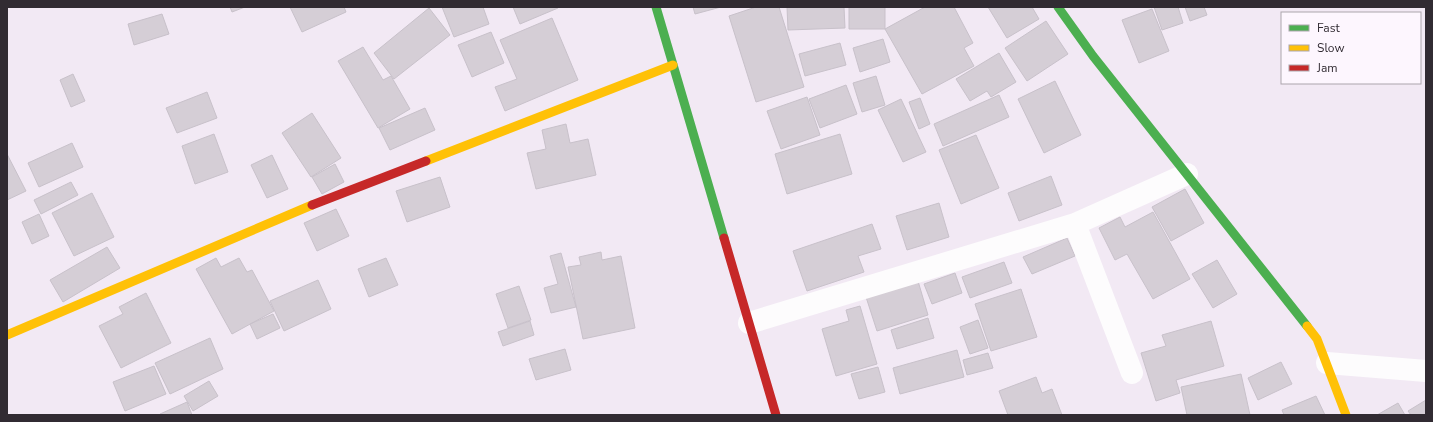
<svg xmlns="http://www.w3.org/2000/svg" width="1433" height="422" viewBox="0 0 1433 422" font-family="'Nunito Sans',sans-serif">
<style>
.building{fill:#d5ced6;stroke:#c8c1ca}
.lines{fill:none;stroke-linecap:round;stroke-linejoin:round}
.street{stroke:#fdfcfd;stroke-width:22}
.fast{stroke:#4caf50;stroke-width:9}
.slow{stroke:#ffc107;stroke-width:9}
.jam{stroke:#c62828;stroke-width:9}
</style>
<rect width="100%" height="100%" fill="#f2e9f4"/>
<path class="building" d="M 230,7 L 245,7 L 232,12 Z
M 290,7 L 344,7 L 346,12 L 302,32 Z
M 442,7 L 483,7 L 489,24 L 454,37 Z
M 513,7 L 557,7 L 558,8 L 520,24 Z
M 693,7 L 721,7 L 695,14 Z
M 756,7 L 779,7 L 804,87 L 756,102 L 729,16 Z
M 787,7 L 844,7 L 845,28 L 788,30 Z
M 849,7 L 885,7 L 885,29 L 849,29 Z
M 925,7 L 954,7 L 973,43 L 964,48 L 974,66 L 922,94 L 885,29 Z
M 988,7 L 1032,7 L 1039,19 L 1007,38 Z
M 1154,7 L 1178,7 L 1183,23 L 1162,30 Z
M 1185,7 L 1204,7 L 1207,15 L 1190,21 Z
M 429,8 L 450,35 L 394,79 L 374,53 Z
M 1152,9 L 1169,51 L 1139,63 L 1122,20 Z
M 162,14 L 169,34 L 134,45 L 128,24 Z
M 552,18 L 578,80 L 505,111 L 495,87 L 517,79 L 500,40 Z
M 1046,21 L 1068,54 L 1027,81 L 1005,48 Z
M 491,32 L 504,63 L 472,77 L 458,45 Z
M 883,39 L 890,62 L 860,72 L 853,48 Z
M 840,43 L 846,65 L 805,76 L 799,54 Z
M 363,47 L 383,80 L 391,76 L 410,109 L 378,128 L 338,61 Z
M 999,53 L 1016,82 L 991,97 L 987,91 L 970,101 L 956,79 Z
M 73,74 L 85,101 L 71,107 L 60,80 Z
M 876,76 L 885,105 L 862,112 L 853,83 Z
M 1055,81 L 1081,135 L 1044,153 L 1018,99 Z
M 846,85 L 857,114 L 820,128 L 809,99 Z
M 207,92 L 217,118 L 177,133 L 166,108 Z
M 999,95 L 1009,117 L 943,146 L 934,124 Z
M 807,97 L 820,135 L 781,149 L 767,111 Z
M 920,98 L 930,124 L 919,129 L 909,102 Z
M 901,99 L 926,152 L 903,162 L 878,110 Z
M 425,108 L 435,130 L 390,150 L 379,128 Z
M 312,113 L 341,158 L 311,177 L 282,133 Z
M 566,124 L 570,143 L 588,139 L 596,175 L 536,189 L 527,153 L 546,149 L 542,130 Z
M 214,134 L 228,172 L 195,184 L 182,146 Z
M 840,134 L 852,174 L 787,194 L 775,154 Z
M 976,135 L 999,188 L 961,204 L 939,150 Z
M 72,143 L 83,167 L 39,187 L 28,163 Z
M 7,154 L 26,191 L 7,200 Z
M 272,155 L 288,189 L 267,198 L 251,165 Z
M 335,164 L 344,182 L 322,194 L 312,177 Z
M 1051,176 L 1062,205 L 1019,221 L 1008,193 Z
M 440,177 L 450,207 L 407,222 L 396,191 Z
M 71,182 L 78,195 L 41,214 L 34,200 Z
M 1185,189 L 1204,223 L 1171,241 L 1152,207 Z
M 92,193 L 114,237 L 74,256 L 52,213 Z
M 939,203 L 949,237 L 907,250 L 896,216 Z
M 336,209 L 349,236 L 317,251 L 304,223 Z
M 1153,212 L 1190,279 L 1153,299 L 1127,254 L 1115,260 L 1099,228 L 1120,217 L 1125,227 Z
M 39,214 L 49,236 L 32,244 L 22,222 Z
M 872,224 L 881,249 L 858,256 L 864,272 L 807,291 L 793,251 Z
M 1067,238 L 1075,256 L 1032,274 L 1023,257 Z
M 107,247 L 120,268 L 63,302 L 50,280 Z
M 601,252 L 602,260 L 621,256 L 635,328 L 583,339 L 568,267 L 581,265 L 579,257 Z
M 561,253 L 576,307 L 551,313 L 544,288 L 558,284 L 550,256 Z
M 216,258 L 221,267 L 239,258 L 247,272 L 252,270 L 274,311 L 232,334 L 196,269 Z
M 386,258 L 398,285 L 369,297 L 358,269 Z
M 1217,260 L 1237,294 L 1213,308 L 1192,274 Z
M 1004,262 L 1012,283 L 970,298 L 962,277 Z
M 955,273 L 962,293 L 932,304 L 924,284 Z
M 318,280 L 331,309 L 284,331 L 270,301 Z
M 918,281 L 928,315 L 877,331 L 866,297 Z
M 519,286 L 531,320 L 508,328 L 496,294 Z
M 1021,289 L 1037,337 L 991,351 L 975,304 Z
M 146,293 L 171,343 L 121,368 L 99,326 L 123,314 L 119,307 Z
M 860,306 L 877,364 L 836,376 L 822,329 L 849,321 L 846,310 Z
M 273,314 L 280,328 L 257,339 L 250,324 Z
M 928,318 L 934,338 L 897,349 L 891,330 Z
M 978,320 L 988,348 L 970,354 L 960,327 Z
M 530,321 L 534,335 L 503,346 L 498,332 Z
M 1211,321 L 1224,366 L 1176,380 L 1180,393 L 1156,401 L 1141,353 L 1166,346 L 1162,335 Z
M 210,338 L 223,369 L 170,394 L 155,363 Z
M 565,349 L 571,370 L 536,380 L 529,359 Z
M 957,350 L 964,377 L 900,394 L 893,368 Z
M 988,353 L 993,368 L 967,375 L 963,360 Z
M 1281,362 L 1292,384 L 1258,400 L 1248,378 Z
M 154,366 L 166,394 L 125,411 L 113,382 Z
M 878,367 L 885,392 L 859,399 L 851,374 Z
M 1241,374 L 1250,415 L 1187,415 L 1181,387 Z
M 1036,377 L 1042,393 L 1052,389 L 1062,415 L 1008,415 L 999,391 Z
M 209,381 L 218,396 L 193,411 L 184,396 Z
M 1316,396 L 1325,415 L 1284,415 L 1282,410 Z
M 1426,400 L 1426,415 L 1411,415 L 1408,411 Z
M 187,402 L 192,415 L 161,415 L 160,414 Z
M 1398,403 L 1405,415 L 1377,415 Z"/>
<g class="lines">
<path class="street" d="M 1075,224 L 1132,373
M 749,323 L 1075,224 L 1187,174
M 1327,363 L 1426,371"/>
<path class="fast" d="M 656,7 L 724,238
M 1058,7 L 1093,56 L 1307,326"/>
<path class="slow" d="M 426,161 L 673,65
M 1307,326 L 1317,339 L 1346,415
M 7,335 L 312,205"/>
<path class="jam" d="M 312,205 L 426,161
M 724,238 L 776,415"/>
</g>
<rect width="1433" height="422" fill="none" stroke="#312b32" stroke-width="16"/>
<rect x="1281" y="12" width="140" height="72" fill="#fdf6fe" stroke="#aba5ac"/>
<rect x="1289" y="25" width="20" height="6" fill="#4caf50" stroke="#aba5ac"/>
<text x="1317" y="32" font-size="12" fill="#312b32">Fast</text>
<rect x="1289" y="45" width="20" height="6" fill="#ffc107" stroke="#aba5ac"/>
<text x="1317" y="52" font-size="12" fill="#312b32">Slow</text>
<rect x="1289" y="65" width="20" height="6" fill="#c62828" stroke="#aba5ac"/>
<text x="1317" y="72" font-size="12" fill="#312b32">Jam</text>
</svg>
